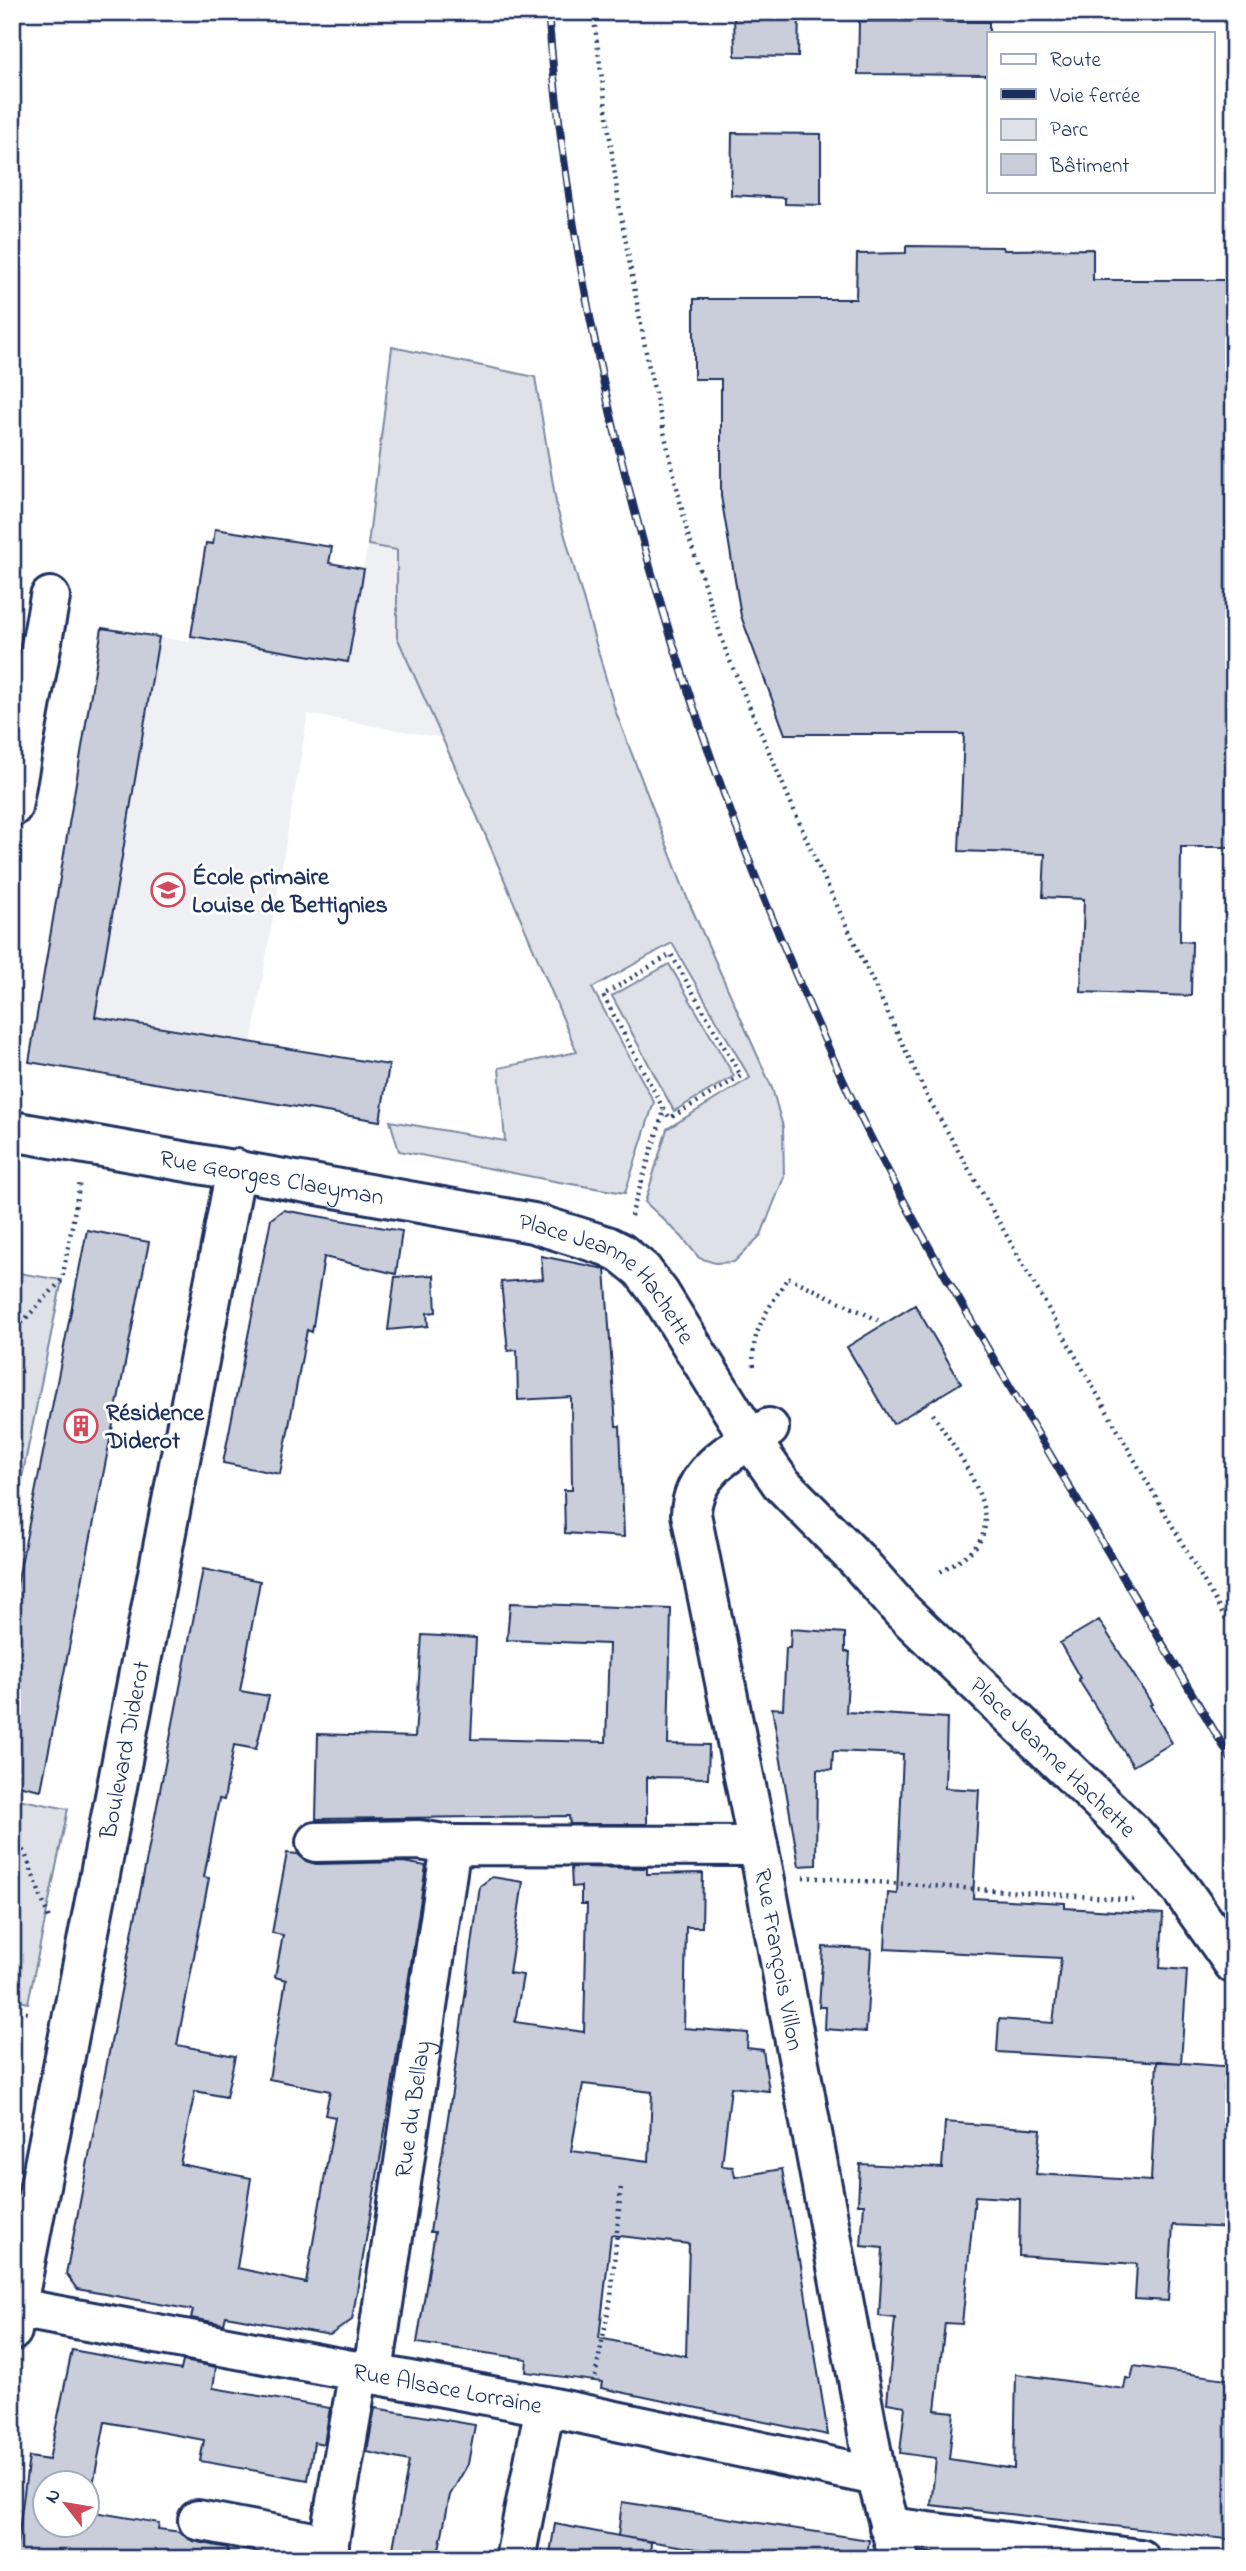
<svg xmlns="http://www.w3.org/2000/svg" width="1246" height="2571" viewBox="0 0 1246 2571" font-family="'Indie Flower',sans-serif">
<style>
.built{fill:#eff0f4}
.green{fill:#dee1e7;stroke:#7c88a2;stroke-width:2}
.building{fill:#caceda;stroke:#1b2f5e;stroke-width:2;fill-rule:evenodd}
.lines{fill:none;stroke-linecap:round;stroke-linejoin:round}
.minor-casing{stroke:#1b2f5e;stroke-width:44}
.path{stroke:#1b2f5e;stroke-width:4.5;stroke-dasharray:2 5;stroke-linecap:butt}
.minor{stroke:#fff;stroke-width:38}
.rail-casing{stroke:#1b2f5e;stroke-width:8}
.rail{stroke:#fff;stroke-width:5;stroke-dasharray:16;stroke-linecap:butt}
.labels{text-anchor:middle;stroke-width:6;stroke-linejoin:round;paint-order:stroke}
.poi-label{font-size:24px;font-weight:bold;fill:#1b2f5e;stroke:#fff;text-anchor:start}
.street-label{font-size:24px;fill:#1b2f5e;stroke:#fff}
</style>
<rect width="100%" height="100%" fill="#fff"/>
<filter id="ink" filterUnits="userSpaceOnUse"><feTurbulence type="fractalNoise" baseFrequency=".0143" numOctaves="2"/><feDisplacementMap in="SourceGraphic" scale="14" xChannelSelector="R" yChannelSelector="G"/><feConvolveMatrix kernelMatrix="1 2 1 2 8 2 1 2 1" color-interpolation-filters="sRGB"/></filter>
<g filter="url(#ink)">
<path class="built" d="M 215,529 L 236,533 L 287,556 L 290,540 L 332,547 L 329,563 L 363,569 L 368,545 L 397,550 L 397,637 L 442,738 L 308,714 L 242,1097 L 29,1062 L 102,628 L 189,642 L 206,543 L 213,543 Z"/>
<path class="green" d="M 392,347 L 535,377 L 557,508 L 615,710 L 688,900 L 772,1088 L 783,1127 L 784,1177 L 761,1235 L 734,1262 L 715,1263 L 699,1258 L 682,1237 L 645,1202 L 667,1129 L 750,1078 L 672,943 L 592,988 L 654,1102 L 625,1193 L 559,1182 L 399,1151 L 390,1121 L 505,1141 L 499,1068 L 577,1052 L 485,834 L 397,637 L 397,550 L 368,545 Z
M 669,964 L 734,1076 L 674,1111 L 612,996 Z
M 12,1272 L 62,1280 L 12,1527 Z
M 12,1798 L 68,1809 L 28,2003 L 12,1999 Z"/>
<path class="building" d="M 734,12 L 799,12 L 798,57 L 735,56 Z
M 859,21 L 989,22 L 989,75 L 858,74 Z
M 732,133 L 821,134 L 821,205 L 785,204 L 785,198 L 731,195 Z
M 906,246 L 1003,247 L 1004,250 L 1093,249 L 1093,280 L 1234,280 L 1234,847 L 1181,847 L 1180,941 L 1192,942 L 1191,996 L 1081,992 L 1084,899 L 1043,897 L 1045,854 L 959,851 L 964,734 L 785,734 L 741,616 L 721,496 L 721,379 L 694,379 L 694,299 L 856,299 L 857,254 L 906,253 Z
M 215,529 L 332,547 L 329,563 L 364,569 L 348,662 L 191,636 L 206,543 L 213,544 Z
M 102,628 L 159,637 L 95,1017 L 389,1065 L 380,1121 L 29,1062 Z
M 283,1210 L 402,1231 L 396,1274 L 324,1257 L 312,1332 L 307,1330 L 280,1474 L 223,1463 L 271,1219 Z
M 87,1230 L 149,1242 L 41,1790 L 12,1784 L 12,1610 Z
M 541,1256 L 605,1269 L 616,1426 L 620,1426 L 624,1537 L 565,1533 L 564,1490 L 572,1490 L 571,1397 L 518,1400 L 517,1350 L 508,1351 L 501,1282 L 543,1279 Z
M 434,1275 L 436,1312 L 427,1313 L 428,1326 L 388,1330 L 395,1277 Z
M 915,1305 L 961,1383 L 893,1424 L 847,1347 Z
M 203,1569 L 260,1581 L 240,1691 L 269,1696 L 256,1749 L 234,1745 L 224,1800 L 219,1799 L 204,1877 L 209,1878 L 177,2045 L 235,2056 L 226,2097 L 195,2091 L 180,2164 L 251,2178 L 237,2268 L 306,2283 L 335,2117 L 325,2115 L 330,2091 L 269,2079 L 286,1980 L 275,1977 L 283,1935 L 272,1933 L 287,1853 L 298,1854 L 306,1861 L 316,1864 L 403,1862 L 426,1866 L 387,2119 L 352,2320 L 330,2335 L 226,2316 L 224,2324 L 191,2318 L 193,2310 L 77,2289 L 66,2274 Z
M 510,1603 L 671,1609 L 668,1744 L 709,1745 L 708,1778 L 647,1777 L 647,1824 L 570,1824 L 569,1816 L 316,1819 L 318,1734 L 415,1737 L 422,1635 L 476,1638 L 471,1739 L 606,1742 L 609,1644 L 507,1640 Z
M 1099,1620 L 1152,1704 L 1150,1705 L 1172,1743 L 1133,1766 L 1078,1679 L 1080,1678 L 1060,1643 Z
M 791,1629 L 845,1633 L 845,1652 L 850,1652 L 846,1712 L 947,1718 L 945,1788 L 979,1790 L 973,1898 L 1065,1903 L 1065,1908 L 1163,1914 L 1160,1968 L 1187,1970 L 1181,2063 L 997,2052 L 999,2019 L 1053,2023 L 1061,1958 L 885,1949 L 888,1893 L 897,1894 L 903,1754 L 833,1751 L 832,1770 L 817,1769 L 816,1865 L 799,1866 L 772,1708 L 783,1709 L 786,1648 L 790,1648 Z
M 571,1867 L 647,1868 L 647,1874 L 703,1873 L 702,1927 L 686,1927 L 684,2028 L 748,2033 L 747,2048 L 763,2050 L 769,2091 L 731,2087 L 722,2166 L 733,2167 L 735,2177 L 782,2169 L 798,2260 L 800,2260 L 828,2435 L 601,2388 L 602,2382 L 526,2372 L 527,2359 L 417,2343 L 435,2232 L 430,2232 L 452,2092 L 480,1886 L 492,1877 L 523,1882 L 509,1973 L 523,1975 L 515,2022 L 584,2032 L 587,1904 L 581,1904 L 581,1886 L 572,1887 ZM 583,2084 L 652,2092 L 649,2161 L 571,2151 ZM 611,2235 L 689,2244 L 686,2356 L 599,2338 Z
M 823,1947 L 871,1949 L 866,2032 L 825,2029 L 826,2007 L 819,2007 Z
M 1157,2061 L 1234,2067 L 1234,2228 L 1173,2225 L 1168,2301 L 1135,2299 L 1137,2264 L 1019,2256 L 1020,2199 L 975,2196 L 962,2324 L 945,2323 L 935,2410 L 954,2412 L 949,2459 L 1014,2469 L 1016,2374 L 1124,2389 L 1126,2378 L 1131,2379 L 1134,2366 L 1234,2380 L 1234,2540 L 931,2505 L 936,2458 L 900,2453 L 905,2406 L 887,2403 L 895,2318 L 879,2316 L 883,2248 L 861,2246 L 864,2204 L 858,2204 L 860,2164 L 942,2168 L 945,2122 L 1041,2129 L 1036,2174 L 1151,2181 Z
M 72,2350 L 181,2370 L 183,2361 L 216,2367 L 213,2388 L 330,2408 L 324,2444 L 314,2442 L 308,2480 L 200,2461 L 204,2440 L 105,2422 L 88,2511 L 159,2523 L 158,2529 L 181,2532 L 193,2541 L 228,2548 L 227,2559 L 15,2559 L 29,2457 L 49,2460 ZM 46,2483 L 88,2483 L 88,2525 L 46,2525 Z
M 375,2408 L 475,2425 L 468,2464 L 450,2495 L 437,2559 L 391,2559 L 409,2461 L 367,2452 Z
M 622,2502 L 869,2540 L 867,2559 L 757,2559 L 618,2536 Z
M 555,2524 L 651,2542 L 650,2559 L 549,2559 Z"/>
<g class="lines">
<defs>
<g id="minor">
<path d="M 12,807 L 50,597"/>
<path id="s1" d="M 12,1131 L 533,1223 L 607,1246 L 621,1253 L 642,1270 L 660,1294 L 750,1439 L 781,1483 L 858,1561 L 902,1611 L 1134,1834 L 1181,1889 L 1234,1964"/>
<path id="s2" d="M 769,1428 C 736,1448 692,1470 691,1514 L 764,1875 L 876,2476 L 899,2559"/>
<path d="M 316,1842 L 419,1840 L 451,1845"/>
<path id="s3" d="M 17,2308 L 545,2406 L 876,2476"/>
<path id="s4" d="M 12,2331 L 236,1169"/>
<path id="s5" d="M 373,2372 L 451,1845 L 758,1846"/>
<path d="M 198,2520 L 329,2545"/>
<path d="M 889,2527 L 1140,2559"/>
<path d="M 326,2559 L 359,2370"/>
<path d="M 515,2559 L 545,2406"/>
</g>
</defs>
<use href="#minor" class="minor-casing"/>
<path class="path" d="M 593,12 L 619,205 L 648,363 L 688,535 L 727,654 L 815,859 L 927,1096 L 1234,1634
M 631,1216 L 664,1110 L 603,995 L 671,954 L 741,1076 L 670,1118 L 664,1110
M 12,1333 L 62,1280 L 80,1182
M 754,1366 C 749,1331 771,1306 788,1277 L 878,1320
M 933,1414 C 951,1443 1002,1509 979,1542 C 971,1555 952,1564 940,1572
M 12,1832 L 26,1856 L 50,1921
M 803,1877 L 1137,1900
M 12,2010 L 32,2014
M 595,2377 L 611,2297 L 621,2187"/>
<use href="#minor" class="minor"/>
<defs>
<path id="rail" d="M 548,12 C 578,388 689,752 849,1093 C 902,1205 966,1312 1029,1419 C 1097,1534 1165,1649 1234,1764"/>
</defs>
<use href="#rail" class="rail-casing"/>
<use href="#rail" class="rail"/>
</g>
</g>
<defs>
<symbol id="school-ring" viewBox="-11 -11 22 22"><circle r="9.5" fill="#fff" stroke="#d1495b" stroke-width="1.5"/><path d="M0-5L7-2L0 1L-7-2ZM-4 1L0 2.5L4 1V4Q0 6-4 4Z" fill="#d1495b"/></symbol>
<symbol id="building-ring" viewBox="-11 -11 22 22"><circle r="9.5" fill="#fff" stroke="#d1495b" stroke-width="1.5"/><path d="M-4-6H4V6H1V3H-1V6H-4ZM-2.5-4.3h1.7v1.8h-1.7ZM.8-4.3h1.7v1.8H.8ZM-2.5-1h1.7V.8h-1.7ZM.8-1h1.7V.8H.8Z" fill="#d1495b"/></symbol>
</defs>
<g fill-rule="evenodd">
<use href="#school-ring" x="149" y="871" width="38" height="38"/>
<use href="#building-ring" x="62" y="1407" width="38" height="38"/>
</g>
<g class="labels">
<g class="poi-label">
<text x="192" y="884">École primaire<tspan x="192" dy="28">Louise de Bettignies</tspan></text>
<text x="106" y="1420">Résidence<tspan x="106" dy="28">Diderot</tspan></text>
</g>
<g class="street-label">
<text dy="8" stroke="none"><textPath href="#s1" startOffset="264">Rue Georges Claeyman</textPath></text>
<text dy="8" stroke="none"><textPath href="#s1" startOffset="625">Place Jeanne Hachette</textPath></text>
<text dy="8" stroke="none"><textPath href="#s4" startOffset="592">Boulevard Diderot</textPath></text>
<text dy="8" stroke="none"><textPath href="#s1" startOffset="1290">Place Jeanne Hachette</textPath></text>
<text dy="8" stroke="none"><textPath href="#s2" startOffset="576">Rue François Villon</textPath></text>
<text dy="8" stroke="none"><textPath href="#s5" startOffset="266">Rue du Bellay</textPath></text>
<text dy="8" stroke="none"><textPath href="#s3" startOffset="438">Rue Alsace Lorraine</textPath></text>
</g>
</g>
<rect width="1246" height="2571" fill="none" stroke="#fff" stroke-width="42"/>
<rect x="21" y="21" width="1204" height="2529" fill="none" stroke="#1b2f5e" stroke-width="2.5" filter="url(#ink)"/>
<rect x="987" y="32" width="228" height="161" fill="#ffffff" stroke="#a4acbf" stroke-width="2"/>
<rect x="1001" y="54" width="35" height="10" fill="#ffffff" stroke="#a4acbf" stroke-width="2"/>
<text x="1050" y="66" font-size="21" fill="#1b2f5e">Route</text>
<rect x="1001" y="89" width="35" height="10" fill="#1b2f5e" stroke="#a4acbf" stroke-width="2"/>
<text x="1050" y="102" font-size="21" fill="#1b2f5e">Voie ferrée</text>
<rect x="1001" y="119" width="35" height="21" fill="#dee1e7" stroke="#a4acbf" stroke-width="2"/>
<text x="1050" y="136" font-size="21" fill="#1b2f5e">Parc</text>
<rect x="1001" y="154" width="35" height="21" fill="#caceda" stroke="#a4acbf" stroke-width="2"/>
<text x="1050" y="172" font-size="21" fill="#1b2f5e">Bâtiment</text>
<g transform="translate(66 2504) rotate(301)"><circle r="33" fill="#ffffff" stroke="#a4acbf" stroke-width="2"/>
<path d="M0-5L12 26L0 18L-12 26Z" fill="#d1495b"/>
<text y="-10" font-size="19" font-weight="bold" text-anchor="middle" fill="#1b2f5e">N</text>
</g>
</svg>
